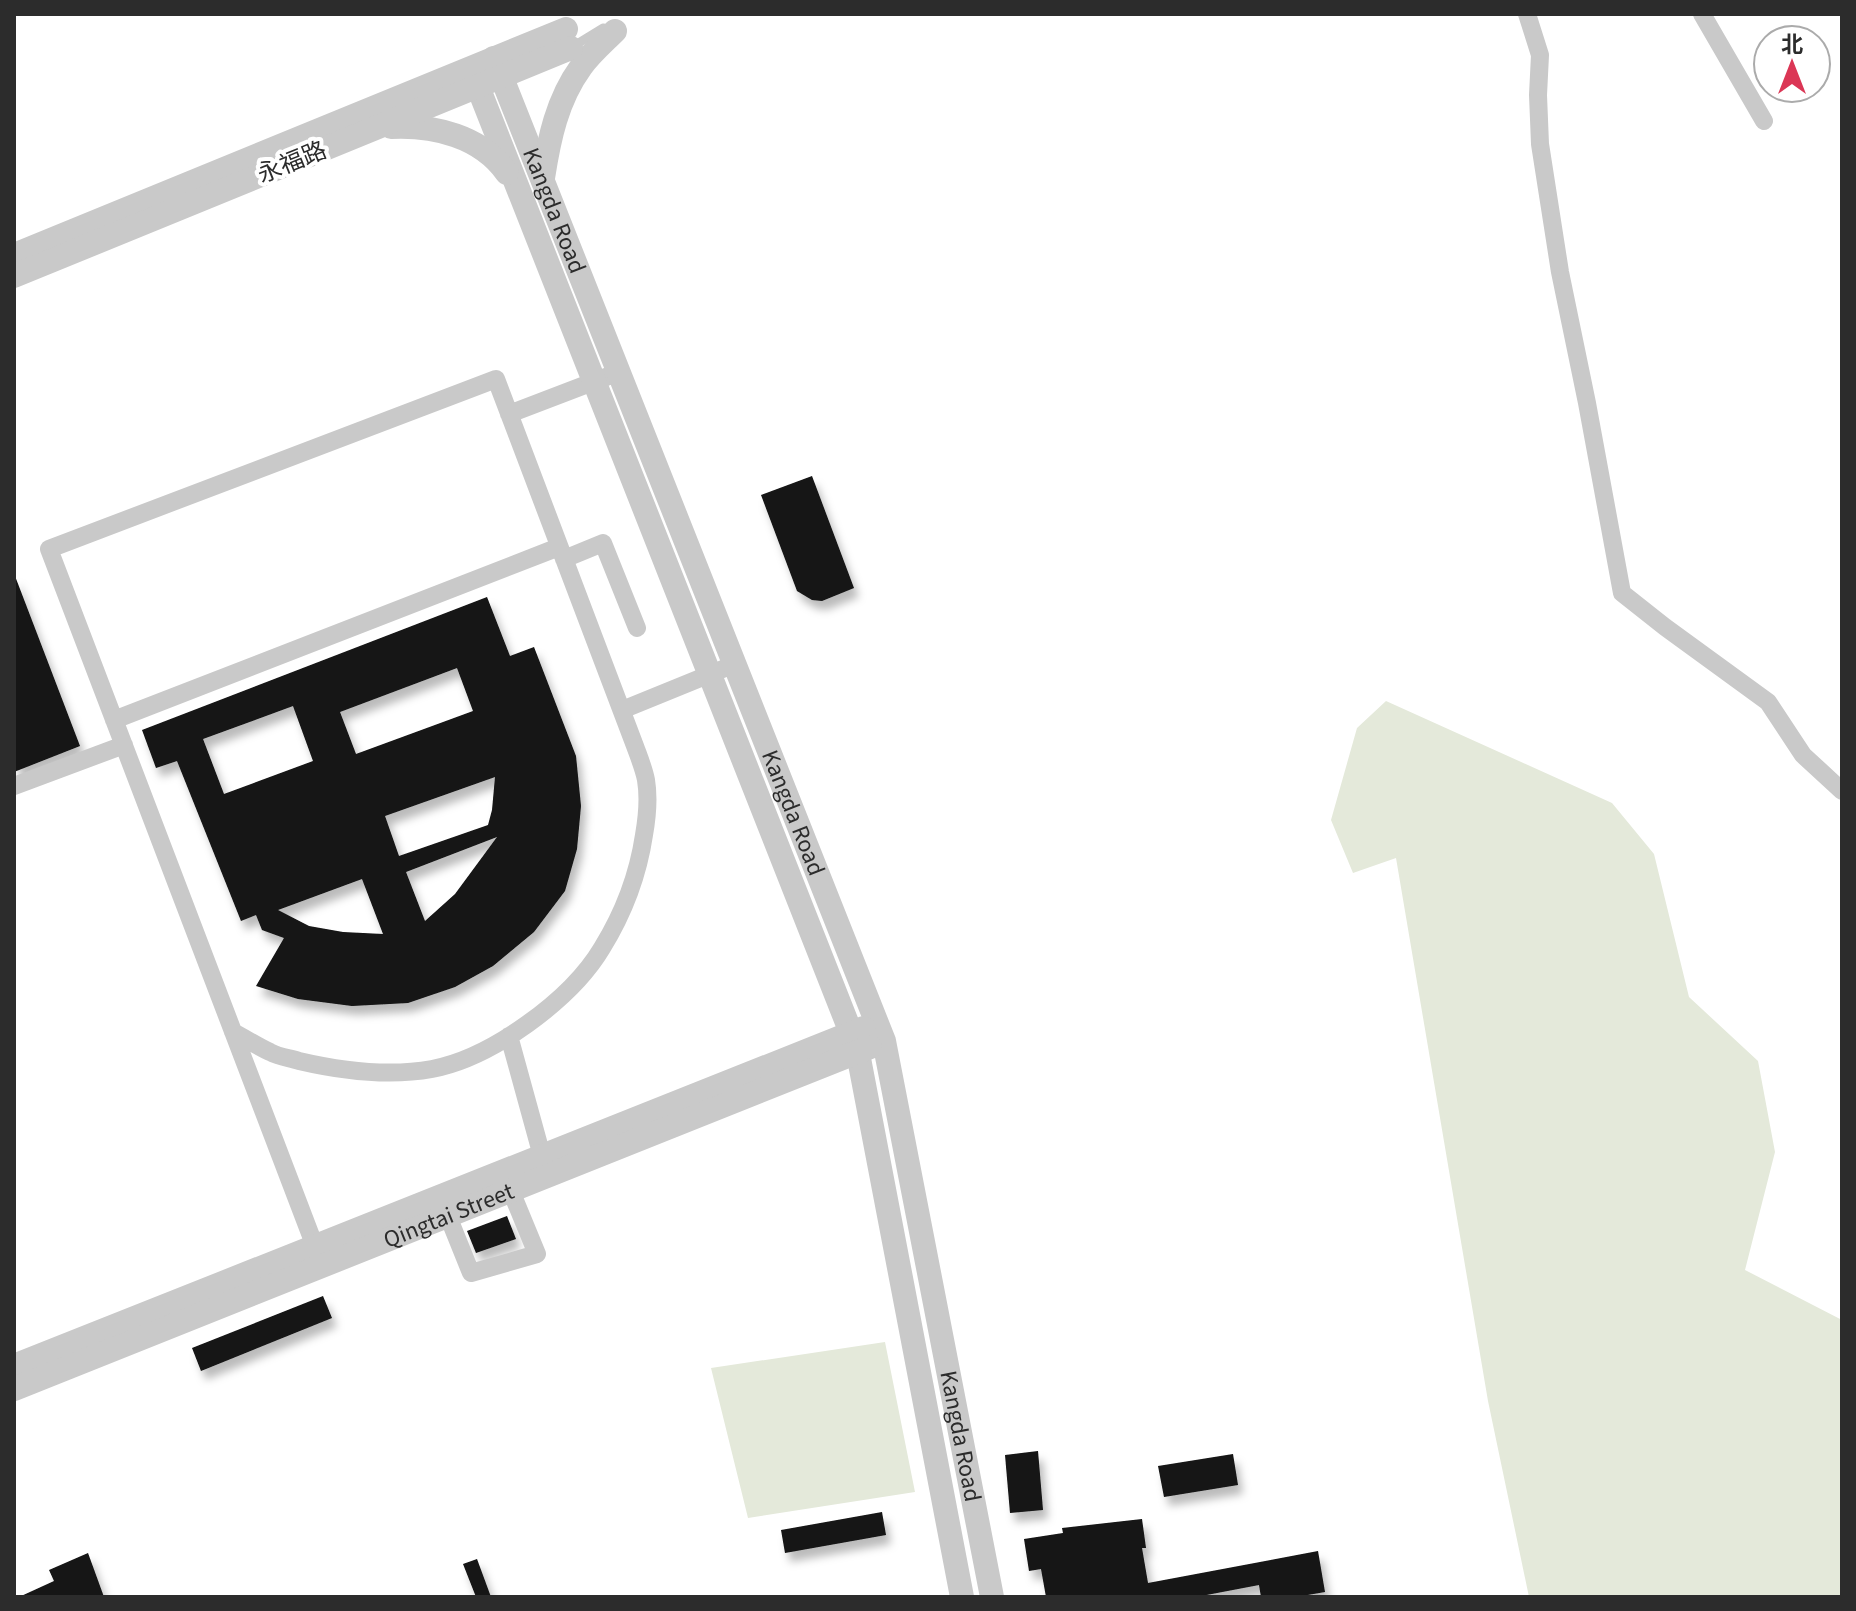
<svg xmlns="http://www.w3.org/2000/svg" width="1856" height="1611" viewBox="0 0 1856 1611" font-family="'Source Sans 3','Noto Sans SC',sans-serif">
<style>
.green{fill:#e4e9da}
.building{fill:#131313;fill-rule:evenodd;filter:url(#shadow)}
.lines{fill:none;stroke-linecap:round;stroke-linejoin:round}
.service{stroke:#c9c9c9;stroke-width:9}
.minor{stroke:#c9c9c9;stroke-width:18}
.tertiary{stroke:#c9c9c9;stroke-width:24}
.labels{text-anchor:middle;stroke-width:8;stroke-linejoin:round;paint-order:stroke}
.street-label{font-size:24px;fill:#2c2c2c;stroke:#fff}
</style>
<defs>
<filter id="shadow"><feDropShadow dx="5" dy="9" stdDeviation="4" flood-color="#0004"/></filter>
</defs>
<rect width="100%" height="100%" fill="#fff"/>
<path class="green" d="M 1386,701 L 1612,803 L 1654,854 L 1689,997 L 1758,1061 L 1775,1152 L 1745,1270 L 1842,1320 L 1842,1597 L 1529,1597 L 1488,1401 L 1396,858 L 1353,873 L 1331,820 L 1357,728 Z
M 885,1342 L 915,1492 L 748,1518 L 711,1368 Z"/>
<path class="building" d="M 812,476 L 854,588 L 822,601 L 812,600 L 797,591 L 761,495 Z
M 15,576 L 80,746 L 14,772 L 14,577 Z
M 487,597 L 510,656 L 534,647 L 576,756 L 581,806 L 577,849 L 565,891 L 534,932 L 493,966 L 455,987 L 408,1003 L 352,1006 L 298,999 L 256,986 L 284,938 L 262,930 L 256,915 L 241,921 L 177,761 L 156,768 L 142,730 ZM 457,668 L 473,711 L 356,754 L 340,712 ZM 293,706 L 313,761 L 224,794 L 203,739 ZM 495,777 L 492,810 L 488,825 L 399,856 L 385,816 ZM 497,837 L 455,894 L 425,921 L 406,872 ZM 362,879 L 383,934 L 343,932 L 309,926 L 278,910 Z
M 507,1216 L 516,1239 L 476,1253 L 467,1231 Z
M 323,1296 L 332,1318 L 201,1371 L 192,1348 Z
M 1038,1451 L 1043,1510 L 1010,1513 L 1005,1455 Z
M 1233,1454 L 1238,1485 L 1164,1497 L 1158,1466 Z
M 882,1512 L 886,1535 L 785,1553 L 781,1530 Z
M 1142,1519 L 1146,1548 L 1142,1548 L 1148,1583 L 1318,1551 L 1325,1592 L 1296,1597 L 1261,1597 L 1259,1585 L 1196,1597 L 1046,1597 L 1041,1569 L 1029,1571 L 1024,1539 L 1063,1533 L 1062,1528 Z
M 88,1553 L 104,1597 L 19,1597 L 54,1581 L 49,1570 Z
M 477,1559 L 491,1597 L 476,1597 L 463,1564 Z"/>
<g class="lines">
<path class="service" d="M 572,47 L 603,28 L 608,29"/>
<path class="minor" d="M 1527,14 L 1540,55 L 1538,95 L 1540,144 L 1560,272 L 1587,403 L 1622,593 L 1665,627 L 1768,702 L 1803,755 L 1842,791
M 1702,14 L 1764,121
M 509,414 L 619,372
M 564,559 L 603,543 L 637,628
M 622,710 L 735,664
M 114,720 L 559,547
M 14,786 L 124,745
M 233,1032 C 245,1038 257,1046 270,1052 C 279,1057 290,1058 299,1061 C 342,1071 388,1077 432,1069 C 491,1058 571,1000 602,948 C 623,914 638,875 644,835 C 647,818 649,798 646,780 C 644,769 639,757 635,746 L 496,379 L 49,549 L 319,1257
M 509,1036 L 542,1156
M 448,1216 L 471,1273 L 537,1254 L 511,1191"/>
<g class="tertiary">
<path id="s1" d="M 494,58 L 884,1041 L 992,1597"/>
<path d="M 471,69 L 857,1048 L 962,1597"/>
<path d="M 391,127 C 434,125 481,136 507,173"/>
<path d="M 543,178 C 549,139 557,100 581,67 C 590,54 603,43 615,31"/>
<path d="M 14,255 L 566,29"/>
<path d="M 14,276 L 571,48"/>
<path d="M 14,1366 L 864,1028"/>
<path id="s2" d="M 14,1389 L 870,1047"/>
</g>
</g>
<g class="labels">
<g class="street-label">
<text transform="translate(292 162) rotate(-22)" y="8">永福路</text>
<text dy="8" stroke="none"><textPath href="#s1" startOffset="164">Kangda Road</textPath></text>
<text dy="8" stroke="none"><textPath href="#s1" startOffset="812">Kangda Road</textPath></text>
<text dy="8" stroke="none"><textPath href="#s2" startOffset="468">Qingtai Street</textPath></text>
<text dy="8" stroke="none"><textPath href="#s1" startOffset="1460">Kangda Road</textPath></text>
</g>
</g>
<rect width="1856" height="1611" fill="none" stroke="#2c2c2c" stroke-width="32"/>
<g transform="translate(1792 64)"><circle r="38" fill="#ffffff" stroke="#ababab" stroke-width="2"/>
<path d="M0-6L14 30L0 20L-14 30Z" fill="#db3655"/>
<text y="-12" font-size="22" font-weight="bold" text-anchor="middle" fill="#2c2c2c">北</text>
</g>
</svg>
